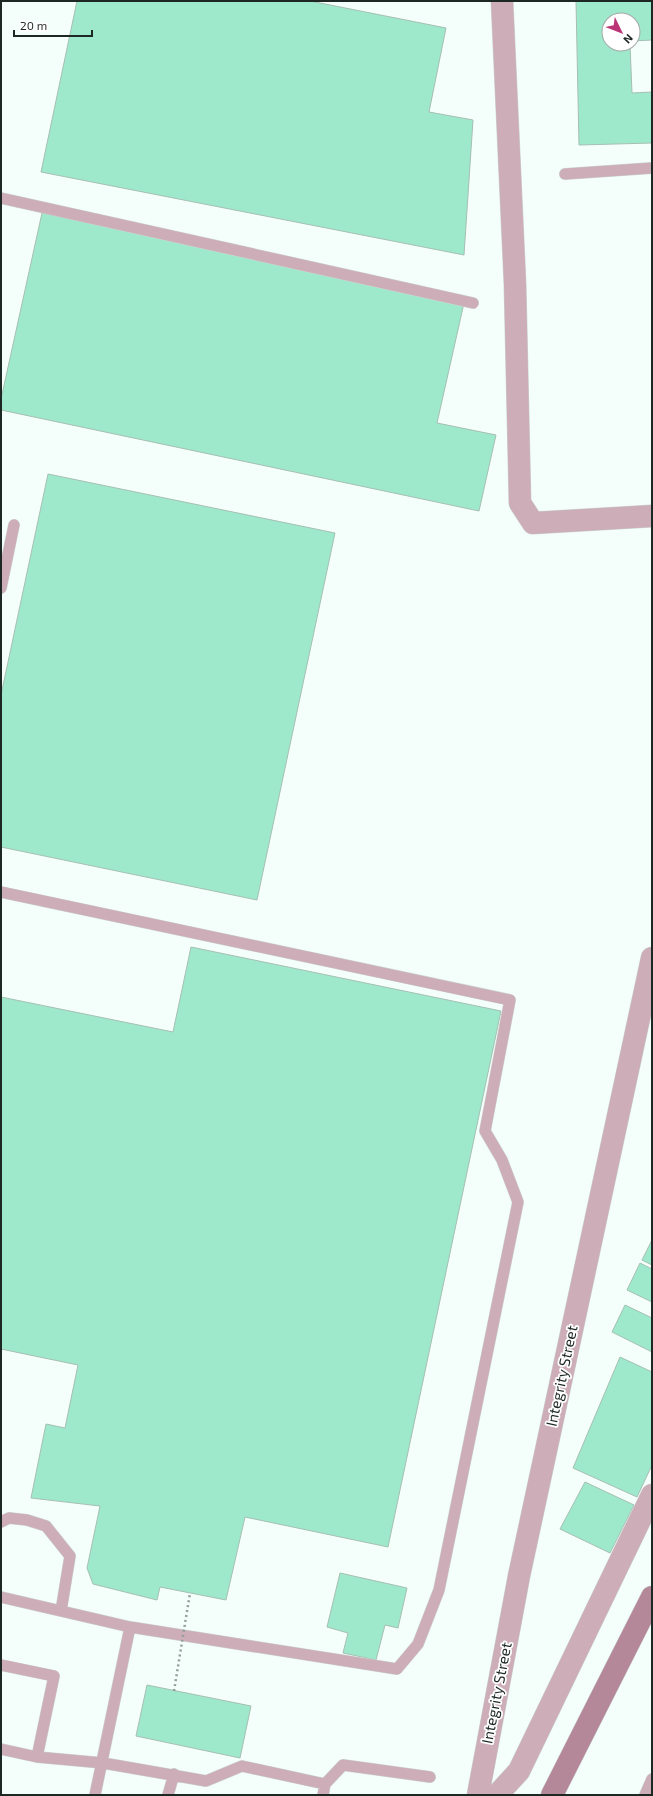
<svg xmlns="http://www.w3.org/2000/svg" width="653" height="1796" viewBox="0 0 653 1796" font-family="'Exo 2',sans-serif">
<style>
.building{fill:#9ee9cb;stroke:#a6bfb4}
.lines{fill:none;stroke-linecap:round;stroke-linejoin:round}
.service-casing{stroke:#cdd7d3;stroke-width:12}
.minor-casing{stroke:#cdd7d3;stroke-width:23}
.secondary-casing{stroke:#cdd7d3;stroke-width:23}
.service{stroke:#cdaeb8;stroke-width:11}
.minor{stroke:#cdaeb8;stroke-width:22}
.secondary{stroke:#b48898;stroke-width:22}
.path-bridge{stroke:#939d99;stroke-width:2.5;stroke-dasharray:2 3;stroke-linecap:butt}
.labels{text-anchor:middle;stroke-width:3.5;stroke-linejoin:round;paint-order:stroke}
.street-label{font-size:15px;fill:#1d2723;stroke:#fff}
</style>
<rect width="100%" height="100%" fill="#f4fefa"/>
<path class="building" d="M 77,1 L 310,1 L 446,28 L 429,112 L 473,120 L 464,255 L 41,172 Z
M 576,1 L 652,1 L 652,40 L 633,41 L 633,20 L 609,20 L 609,44 L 630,44 L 632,93 L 652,92 L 652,143 L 579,145 Z
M 42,213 L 464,303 L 437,423 L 496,435 L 479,511 L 1,410 L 1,399 Z
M 48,474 L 335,533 L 257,900 L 1,847 L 1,695 Z
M 191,947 L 501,1011 L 388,1547 L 245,1517 L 226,1600 L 160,1587 L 157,1600 L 93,1584 L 87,1568 L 100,1506 L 31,1498 L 46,1424 L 65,1428 L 78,1365 L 1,1349 L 1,997 L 173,1032 Z
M 652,1240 L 652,1265 L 642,1260 Z
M 640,1263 L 652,1269 L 652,1302 L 627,1290 Z
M 625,1305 L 652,1318 L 652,1352 L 612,1332 Z
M 620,1357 L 652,1372 L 652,1465 L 637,1497 L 573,1468 Z
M 585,1482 L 634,1505 L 610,1553 L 560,1529 Z
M 340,1573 L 407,1588 L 398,1628 L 385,1625 L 376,1660 L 343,1653 L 348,1633 L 327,1627 Z
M 147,1685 L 251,1706 L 240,1758 L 136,1736 Z"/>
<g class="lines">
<defs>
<path id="service" d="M 565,174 L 652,168
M 1,198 L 473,303
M 1,588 L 14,525
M 1,892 L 510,1000 L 485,1131 L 502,1160 L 518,1202 L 439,1590 L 418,1644 L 397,1669 L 130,1627 L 1,1597
M 1,1522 L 9,1518 L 27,1520 L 46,1526 L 70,1556 L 61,1611
M 1,1665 L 54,1676 L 37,1757
M 1,1749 L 37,1757 L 103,1763 L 206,1781 L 242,1766 L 325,1784 L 343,1765 L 430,1777
M 95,1795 L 130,1627
M 168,1795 L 174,1774
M 323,1795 L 325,1784
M 645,1795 L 652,1779"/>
<path id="minor" d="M 502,1 L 515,284 L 520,503 L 533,523 L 652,516
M 478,1795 L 519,1576 L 652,958
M 497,1795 L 519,1771 L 652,1495"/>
<path id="secondary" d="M 552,1795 L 652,1597"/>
</defs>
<use href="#service" class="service-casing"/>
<use href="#minor" class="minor-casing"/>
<use href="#secondary" class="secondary-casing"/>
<use href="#service" class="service"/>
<use href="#minor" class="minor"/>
<use href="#secondary" class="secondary"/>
<path class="path-bridge" d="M 174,1691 L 190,1593"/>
</g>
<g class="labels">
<g class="street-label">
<text transform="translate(562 1376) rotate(-78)" y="5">Integrity Street</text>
<text transform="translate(497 1693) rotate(-79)" y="5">Integrity Street</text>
</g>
</g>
<rect width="653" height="1796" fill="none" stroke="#1d2723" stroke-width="4"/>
<g transform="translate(621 32) rotate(133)"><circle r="19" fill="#ffffff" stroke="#a5a9a7"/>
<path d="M0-3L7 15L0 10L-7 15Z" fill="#bb3475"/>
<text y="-6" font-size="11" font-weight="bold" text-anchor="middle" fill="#1d2723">N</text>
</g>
<path d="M14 30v6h78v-6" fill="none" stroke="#1d2723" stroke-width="2"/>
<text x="20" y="30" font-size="12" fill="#1d2723" stroke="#ffffff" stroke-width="3" paint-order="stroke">20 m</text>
</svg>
